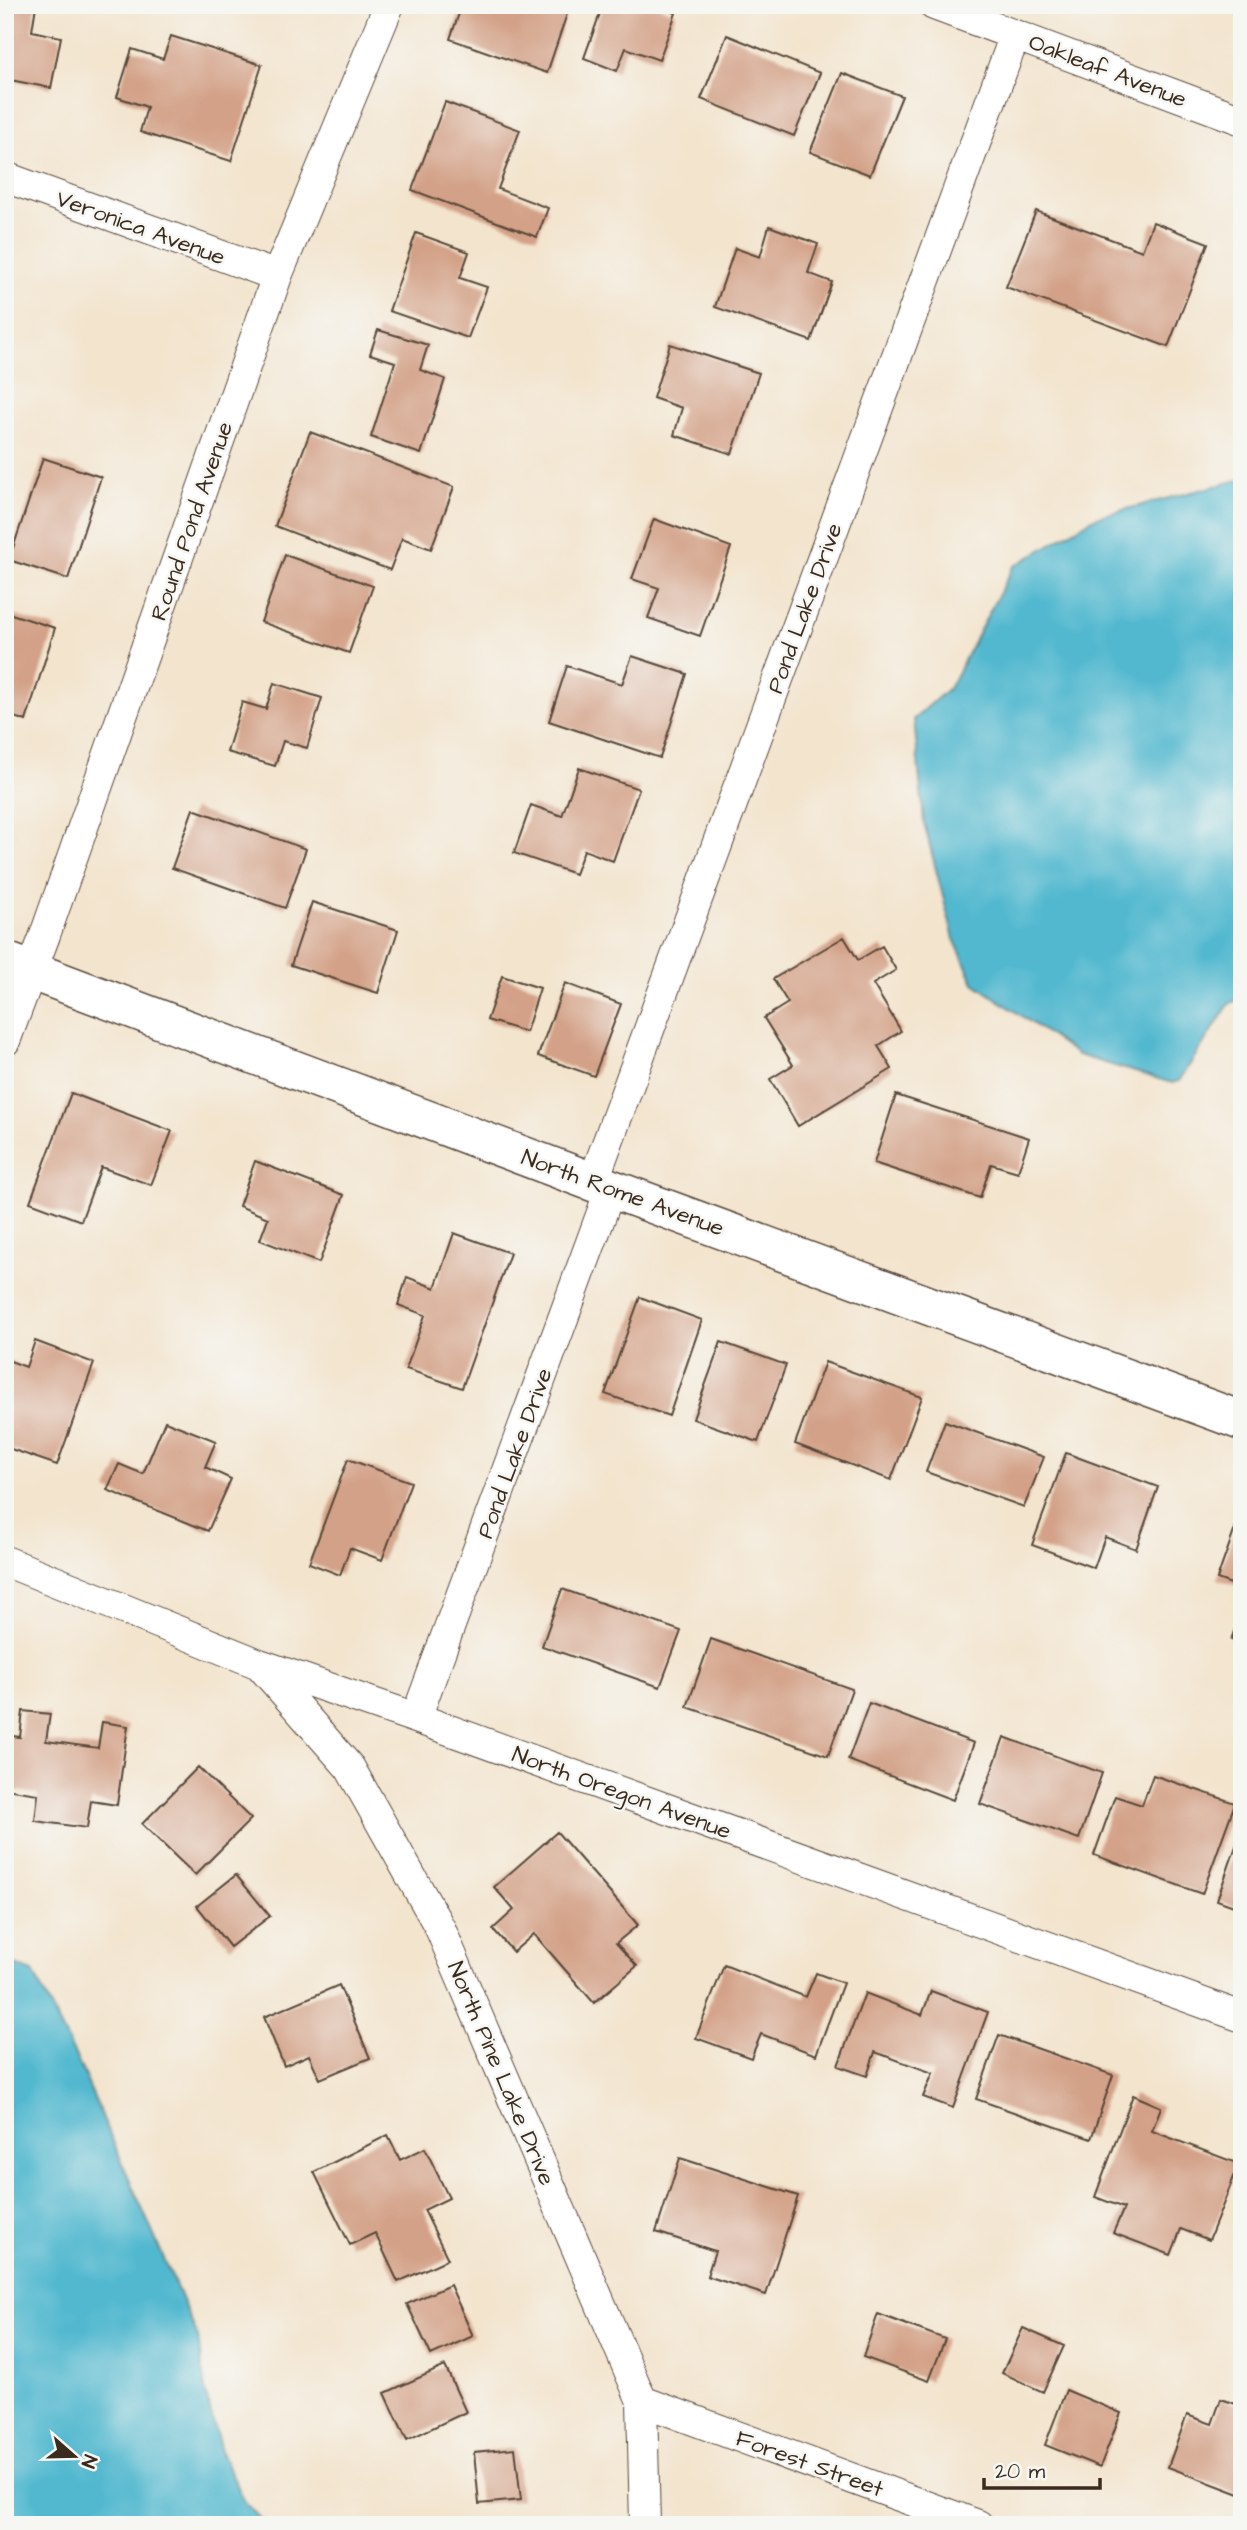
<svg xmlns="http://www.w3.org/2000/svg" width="1247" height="2530" viewBox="0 0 1247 2530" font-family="'Architects Daughter',sans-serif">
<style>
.water{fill:#51b8cf;stroke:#467176;stroke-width:2}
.building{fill:#d3a187}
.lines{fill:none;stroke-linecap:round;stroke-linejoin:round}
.street-casing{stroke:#574638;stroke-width:32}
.secondary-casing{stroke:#574638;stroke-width:41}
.street{stroke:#fff;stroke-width:30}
.secondary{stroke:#fff;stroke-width:38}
.labels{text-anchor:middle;stroke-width:5;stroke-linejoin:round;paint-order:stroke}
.street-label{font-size:23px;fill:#3b2a1e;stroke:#f6f6f2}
</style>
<rect width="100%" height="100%" fill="#f6f6f2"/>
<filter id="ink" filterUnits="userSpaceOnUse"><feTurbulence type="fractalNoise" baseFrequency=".0143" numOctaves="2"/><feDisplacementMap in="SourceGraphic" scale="14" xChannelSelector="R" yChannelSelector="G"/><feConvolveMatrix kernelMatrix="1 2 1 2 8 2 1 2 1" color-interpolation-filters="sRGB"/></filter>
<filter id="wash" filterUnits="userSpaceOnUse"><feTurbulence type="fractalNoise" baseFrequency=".00686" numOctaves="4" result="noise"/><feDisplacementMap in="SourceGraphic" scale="28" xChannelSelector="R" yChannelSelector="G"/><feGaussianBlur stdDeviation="1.57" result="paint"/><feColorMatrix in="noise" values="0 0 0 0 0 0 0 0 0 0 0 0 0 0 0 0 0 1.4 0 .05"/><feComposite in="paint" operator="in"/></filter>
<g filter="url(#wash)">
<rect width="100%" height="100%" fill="#f3e4cd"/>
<path class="water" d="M 1242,479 L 1242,998 L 1230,1003 L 1179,1081 L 1172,1083 L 1078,1055 L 974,983 L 954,939 L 924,823 L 914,719 L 950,687 L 1013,567 L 1096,517 Z
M 5,1961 L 33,1972 L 78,2061 L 198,2337 L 205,2391 L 222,2455 L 246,2504 L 266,2525 L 5,2525 Z"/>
<g id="blocks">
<path class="building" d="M 5,5 L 36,6 L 32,31 L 61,37 L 51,88 L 5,79 Z
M 462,5 L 570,5 L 547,73 L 450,39 Z
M 603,5 L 655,5 L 676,13 L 659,60 L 626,48 L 617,71 L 584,58 Z
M 727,35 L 820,73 L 794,136 L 701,99 Z
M 171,36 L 262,65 L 231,161 L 140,132 L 147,107 L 117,97 L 132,49 L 163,59 Z
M 842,73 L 902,96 L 870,175 L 810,152 Z
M 445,102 L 520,130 L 498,189 L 548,208 L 537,237 L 412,190 Z
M 1036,211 L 1142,251 L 1153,222 L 1208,243 L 1168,347 L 1006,287 Z
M 769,226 L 818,244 L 808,273 L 832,282 L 811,341 L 715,307 L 735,248 L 760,257 Z
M 416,233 L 469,252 L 460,278 L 487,287 L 468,338 L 389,311 Z
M 378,330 L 428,345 L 420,370 L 445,379 L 421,454 L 371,437 L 395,362 L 370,354 Z
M 670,344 L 759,373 L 732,454 L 674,435 L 682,408 L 653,398 Z
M 310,432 L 454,487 L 431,549 L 402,538 L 390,570 L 275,526 Z
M 43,458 L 101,477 L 68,579 L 9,560 Z
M 654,519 L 731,547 L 700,636 L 648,618 L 659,588 L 632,579 Z
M 285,555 L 373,586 L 349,653 L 261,622 Z
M 5,612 L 55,628 L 26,721 L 5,714 Z
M 632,656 L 687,674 L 660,758 L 549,721 L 567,666 L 622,684 Z
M 274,683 L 322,698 L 307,748 L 283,741 L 275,766 L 227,752 L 242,702 L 266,709 Z
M 579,768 L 639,789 L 613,861 L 584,850 L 575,874 L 514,853 L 531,805 L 562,816 Z
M 193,809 L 306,849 L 285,908 L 172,868 Z
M 312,902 L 398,930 L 378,993 L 291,965 Z
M 844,937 L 858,960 L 882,946 L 896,970 L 873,984 L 901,1031 L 878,1046 L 892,1069 L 798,1126 L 770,1079 L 793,1065 L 764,1018 L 788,1003 L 773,979 Z
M 502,976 L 540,988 L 526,1032 L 487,1020 Z
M 565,983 L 621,1004 L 594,1076 L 538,1056 Z
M 71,1093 L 172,1131 L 151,1185 L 101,1167 L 81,1221 L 30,1202 Z
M 896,1095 L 1029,1138 L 1018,1172 L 991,1164 L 980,1198 L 874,1163 Z
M 255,1161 L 344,1195 L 319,1263 L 260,1240 L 268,1218 L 239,1206 Z
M 454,1233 L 510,1253 L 462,1388 L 406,1369 L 425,1315 L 398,1305 L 407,1277 L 435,1288 Z
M 640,1297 L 702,1320 L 669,1416 L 605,1394 Z
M 35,1341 L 94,1363 L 57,1465 L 5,1447 L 5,1359 L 26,1367 Z
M 721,1342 L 786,1365 L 758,1442 L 693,1419 Z
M 825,1362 L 922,1397 L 891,1480 L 795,1444 Z
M 165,1421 L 216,1441 L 205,1467 L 231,1479 L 208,1531 L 107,1490 L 119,1464 L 143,1474 Z
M 945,1421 L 1044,1457 L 1024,1507 L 926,1472 Z
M 1066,1453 L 1158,1487 L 1136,1549 L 1105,1537 L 1094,1568 L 1032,1545 Z
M 348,1459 L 411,1482 L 382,1560 L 350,1548 L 340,1575 L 309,1563 Z
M 1236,1526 L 1242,1528 L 1242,1588 L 1217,1579 Z
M 562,1589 L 681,1631 L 660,1687 L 542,1646 Z
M 1241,1612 L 1242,1612 L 1242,1644 L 1231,1640 Z
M 711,1639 L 852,1689 L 828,1756 L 687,1707 Z
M 869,1703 L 974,1743 L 953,1800 L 848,1760 Z
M 23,1711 L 50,1714 L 46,1741 L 98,1748 L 102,1722 L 128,1726 L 117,1805 L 91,1801 L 87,1828 L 35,1821 L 38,1794 L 5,1789 L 5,1735 L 20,1737 Z
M 1004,1737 L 1102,1773 L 1079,1839 L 980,1804 Z
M 198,1767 L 251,1819 L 195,1875 L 142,1824 Z
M 1153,1775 L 1235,1803 L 1202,1894 L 1094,1855 L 1115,1796 L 1142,1805 Z
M 557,1832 L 638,1925 L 616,1943 L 637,1966 L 594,2003 L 534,1934 L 513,1952 L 493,1929 L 514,1910 L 494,1887 Z
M 1241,1832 L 1242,1832 L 1242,1909 L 1217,1900 Z
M 236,1875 L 270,1916 L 230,1947 L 197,1906 Z
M 724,1965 L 806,1997 L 816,1973 L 843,1983 L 816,2055 L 761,2034 L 751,2058 L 696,2038 Z
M 339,1985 L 370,2058 L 320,2079 L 309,2055 L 284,2066 L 264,2017 Z
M 931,1991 L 988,2012 L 953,2108 L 923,2097 L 933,2073 L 875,2052 L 867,2076 L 838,2066 L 865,1993 L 922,2015 Z
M 999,2035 L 1113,2075 L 1091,2139 L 976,2099 Z
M 1133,2095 L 1161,2107 L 1152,2131 L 1239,2164 L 1209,2240 L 1181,2229 L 1171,2255 L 1113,2233 L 1124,2208 L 1095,2197 Z
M 388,2135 L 400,2160 L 425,2148 L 449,2198 L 424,2210 L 448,2259 L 398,2282 L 375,2233 L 350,2245 L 314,2172 Z
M 680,2158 L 798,2196 L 766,2295 L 707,2276 L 715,2251 L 656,2232 Z
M 450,2285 L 473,2336 L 431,2355 L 407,2304 Z
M 878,2314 L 945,2339 L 929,2381 L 863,2357 Z
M 1023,2328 L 1064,2346 L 1043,2392 L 1002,2373 Z
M 445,2366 L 466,2412 L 407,2440 L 385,2393 Z
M 1066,2390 L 1121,2413 L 1100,2467 L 1045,2445 Z
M 1221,2399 L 1242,2406 L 1242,2495 L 1168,2467 L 1187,2415 L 1212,2424 Z
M 515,2448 L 521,2500 L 479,2504 L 474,2452 Z"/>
</g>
</g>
<g filter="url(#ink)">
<use href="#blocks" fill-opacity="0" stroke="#574638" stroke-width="2"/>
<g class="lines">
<defs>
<path id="street" d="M 934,5 L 1242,120
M 5,177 L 277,276
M 5,1041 L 45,935 L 277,276 L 389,5
M 593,1182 L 1015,35
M 5,1561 L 259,1664 L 416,1718 L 1242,2017
M 260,1665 L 350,1768 L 440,1928 L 642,2401 L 645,2525
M 416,1718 L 611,1188
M 642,2401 L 978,2525"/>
<path id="secondary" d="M 5,961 L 593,1182 L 1242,1421"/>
</defs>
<use href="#street" class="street-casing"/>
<use href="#secondary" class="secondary-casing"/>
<use href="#street" class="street"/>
<use href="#secondary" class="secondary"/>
</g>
</g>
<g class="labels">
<g class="street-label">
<text transform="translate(1108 70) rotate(21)" y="8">Oakleaf Avenue</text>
<text transform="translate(141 227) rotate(20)" y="8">Veronica Avenue</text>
<text transform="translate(191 521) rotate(-71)" y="8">Round Pond Avenue</text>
<text transform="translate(804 608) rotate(-70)" y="8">Pond Lake Drive</text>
<text transform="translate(623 1192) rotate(20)" y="8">North Rome Avenue</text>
<text transform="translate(514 1453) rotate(-70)" y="8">Pond Lake Drive</text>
<text transform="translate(622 1792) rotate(20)" y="8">North Oregon Avenue</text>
<text transform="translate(502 2073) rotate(67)" y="8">North Pine Lake Drive</text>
<text transform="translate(810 2463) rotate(20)" y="8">Forest Street</text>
</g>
</g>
<rect width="1247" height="2530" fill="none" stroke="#f6f6f2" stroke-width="28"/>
<g transform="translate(74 2456) rotate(110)" stroke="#f6f6f2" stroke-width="5" paint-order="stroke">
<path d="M0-5L12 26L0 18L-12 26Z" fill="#3b2a1e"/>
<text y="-10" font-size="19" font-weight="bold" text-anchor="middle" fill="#3b2a1e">N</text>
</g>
<path d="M984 2478v10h116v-10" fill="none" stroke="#3b2a1e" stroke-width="3.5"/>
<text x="995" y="2478" font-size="21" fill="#3b2a1e" stroke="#f6f6f2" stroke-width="5" paint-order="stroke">20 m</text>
</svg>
